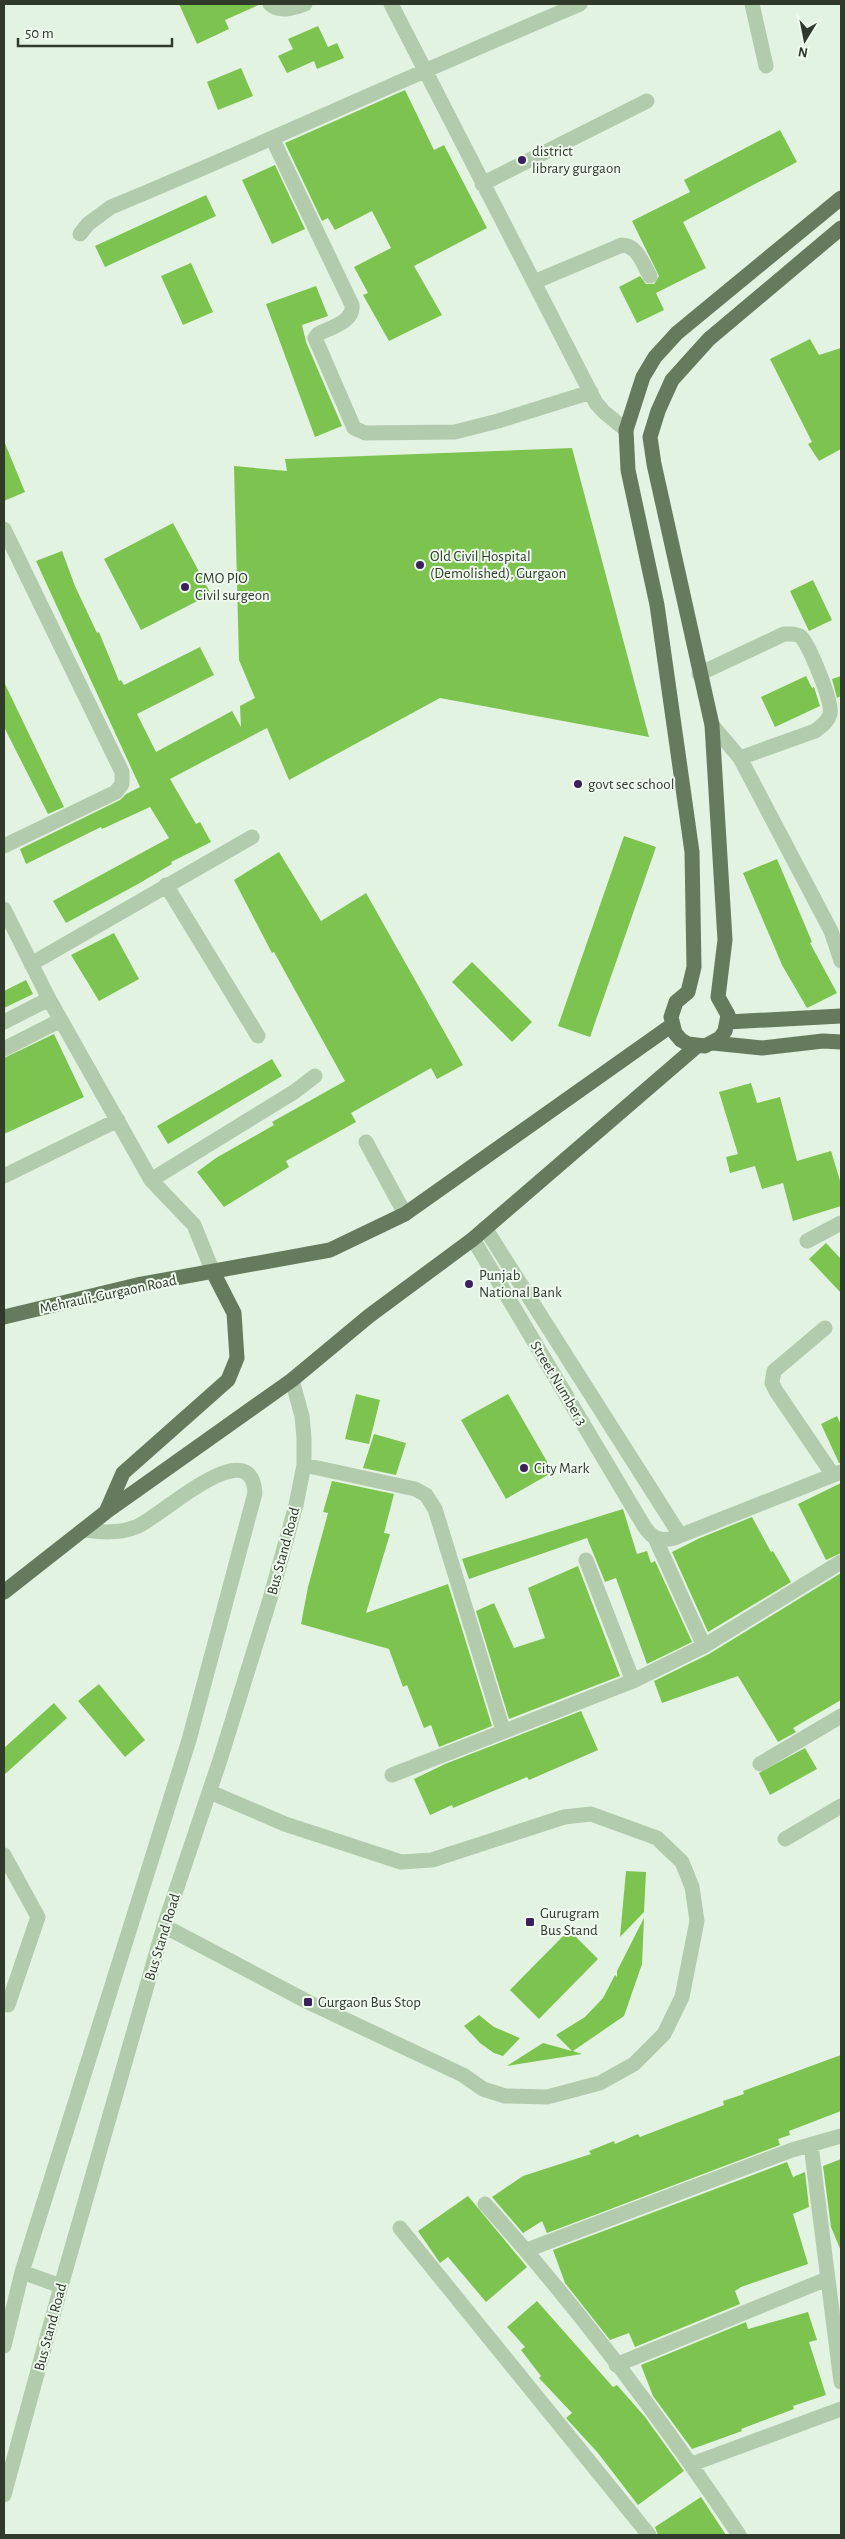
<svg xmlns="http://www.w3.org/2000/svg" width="845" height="2539" viewBox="0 0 845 2539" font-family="'Alegreya Sans',sans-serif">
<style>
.building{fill:#7dc34f}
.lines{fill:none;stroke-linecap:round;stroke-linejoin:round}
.minor{stroke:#b2cbad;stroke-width:15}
.major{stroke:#667b5d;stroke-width:15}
.poi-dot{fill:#3a215b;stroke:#effaee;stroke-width:2}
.labels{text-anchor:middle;stroke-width:4;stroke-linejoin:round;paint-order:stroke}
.poi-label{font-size:15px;fill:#303a2b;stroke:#effaee;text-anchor:start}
.street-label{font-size:15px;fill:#303a2b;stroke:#effaee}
</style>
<rect width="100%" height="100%" fill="#e3f3e1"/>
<path class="building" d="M 179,4 L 261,4 L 225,20 L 229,29 L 197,44 Z
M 318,26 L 328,47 L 337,43 L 344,58 L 317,69 L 314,61 L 287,73 L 278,56 L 293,49 L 288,39 Z
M 241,68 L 253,96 L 218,110 L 207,82 Z
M 405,90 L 434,150 L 444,145 L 487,228 L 414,266 L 442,315 L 389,341 L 363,295 L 368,293 L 354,267 L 391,248 L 372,211 L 335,230 L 328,218 L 322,221 L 285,143 Z
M 780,130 L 797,162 L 683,222 L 706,268 L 656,293 L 664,310 L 637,323 L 619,287 L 640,276 L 646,284 L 654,284 L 659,276 L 632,221 L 690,192 L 684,180 Z
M 275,165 L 305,229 L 272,244 L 242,180 Z
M 206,195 L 216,216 L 105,267 L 95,246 Z
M 191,263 L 213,312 L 183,325 L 161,276 Z
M 316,286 L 328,316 L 302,325 L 306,342 L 342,426 L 315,437 L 266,304 Z
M 810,339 L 819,355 L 841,348 L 841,449 L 819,461 L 808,444 L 812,442 L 770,359 Z
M 4,441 L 25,492 L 4,501 Z
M 572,448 L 649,737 L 440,698 L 289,780 L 267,728 L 170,779 L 196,824 L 200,822 L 211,842 L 171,862 L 172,864 L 138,884 L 66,923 L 53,901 L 169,838 L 150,807 L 102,829 L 101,827 L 26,864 L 20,849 L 120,800 L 126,794 L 140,787 L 36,561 L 62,551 L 75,586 L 97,633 L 99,632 L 119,681 L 121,680 L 124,685 L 200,647 L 214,675 L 137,714 L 156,752 L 232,711 L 241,727 L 240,706 L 255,698 L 239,660 L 234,466 L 287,471 L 285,459 Z
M 173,523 L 211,594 L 141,630 L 104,559 Z
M 813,580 L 832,620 L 809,631 L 790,591 Z
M 806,676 L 812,688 L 814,687 L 820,706 L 775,727 L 761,697 Z
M 841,676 L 841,696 L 837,698 L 832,679 Z
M 4,682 L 64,807 L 48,814 L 4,727 Z
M 624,836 L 656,847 L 590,1037 L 558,1026 Z
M 279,852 L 321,921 L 366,893 L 463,1065 L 437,1079 L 431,1068 L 351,1113 L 356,1122 L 286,1161 L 289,1167 L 224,1207 L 197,1172 L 216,1158 L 274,1125 L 272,1122 L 345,1081 L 274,952 L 272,953 L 234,880 Z
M 777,859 L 812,942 L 810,943 L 837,993 L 807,1008 L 782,965 L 743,873 Z
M 114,933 L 139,979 L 99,1001 L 71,955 Z
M 472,962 L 532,1022 L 512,1042 L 452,982 Z
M 26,980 L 33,994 L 4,1008 L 4,991 Z
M 54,1034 L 84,1097 L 4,1134 L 4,1058 Z
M 272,1059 L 282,1076 L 168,1144 L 157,1126 Z
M 751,1083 L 757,1103 L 780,1097 L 797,1161 L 831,1151 L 841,1184 L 841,1206 L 793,1221 L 783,1183 L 762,1189 L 755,1166 L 730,1173 L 726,1157 L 738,1154 L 719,1092 Z
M 826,1243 L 841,1259 L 841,1293 L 809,1259 Z
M 356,1394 L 380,1400 L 369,1444 L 345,1439 Z
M 508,1394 L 553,1472 L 506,1499 L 461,1420 Z
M 837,1416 L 841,1425 L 841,1463 L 839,1463 L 821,1424 Z
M 374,1434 L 406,1443 L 396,1475 L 363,1468 Z
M 332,1481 L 394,1494 L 384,1533 L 390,1534 L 366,1613 L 448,1584 L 492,1726 L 439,1747 L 431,1725 L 424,1728 L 407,1685 L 403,1687 L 389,1649 L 301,1624 L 308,1587 L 328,1513 L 323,1512 Z
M 841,1483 L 841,1553 L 826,1560 L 798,1504 Z
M 623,1509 L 637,1554 L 647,1551 L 651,1563 L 655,1561 L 692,1642 L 647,1664 L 616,1578 L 605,1582 L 587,1538 L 469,1579 L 462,1559 Z
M 752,1517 L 771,1552 L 773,1551 L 791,1582 L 708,1632 L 672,1552 L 700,1538 Z
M 578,1566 L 620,1676 L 509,1719 L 476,1611 L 494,1603 L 514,1648 L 545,1638 L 528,1588 Z
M 841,1573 L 841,1700 L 793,1728 L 796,1732 L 778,1742 L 738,1676 L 662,1703 L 654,1681 L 709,1654 Z
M 99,1684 L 145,1740 L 125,1757 L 78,1701 Z
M 54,1703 L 67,1718 L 4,1775 L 4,1748 Z
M 581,1711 L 598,1750 L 529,1780 L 527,1777 L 453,1808 L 452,1805 L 430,1815 L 414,1779 L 445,1764 Z
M 805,1748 L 817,1769 L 770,1795 L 759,1773 Z
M 626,1871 L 646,1872 L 644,1912 L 620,1937 Z
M 644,1918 L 642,1964 L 624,2016 L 573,2051 L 582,2054 L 507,2066 L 543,2043 L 572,2051 L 556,2035 L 585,2017 L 603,1998 L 615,1975 L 617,1977 L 617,1971 Z
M 569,1930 L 598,1959 L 539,2019 L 510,1990 Z
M 479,2015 L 494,2027 L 520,2038 L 503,2056 L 494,2053 L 480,2043 L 464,2026 Z
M 841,2055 L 841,2111 L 789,2131 L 790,2135 L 778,2139 L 780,2145 L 547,2233 L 542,2221 L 523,2233 L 492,2197 L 523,2176 L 591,2154 L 589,2151 L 614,2141 L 615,2144 L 638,2134 L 640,2137 L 692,2117 L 724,2105 L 723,2101 L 744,2094 L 743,2091 Z
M 841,2159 L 841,2251 L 831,2227 L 823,2166 Z
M 787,2162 L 793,2177 L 805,2172 L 809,2207 L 793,2214 L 808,2264 L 741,2287 L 735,2291 L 740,2304 L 635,2347 L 629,2333 L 610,2340 L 565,2283 L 553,2250 Z
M 468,2196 L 527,2267 L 486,2302 L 448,2257 L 440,2263 L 418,2231 Z
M 537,2301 L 613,2387 L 617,2385 L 645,2417 L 684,2471 L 638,2505 L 598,2453 L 566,2418 L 572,2413 L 539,2378 L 541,2376 L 521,2350 L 525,2347 L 507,2327 Z
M 808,2312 L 817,2340 L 809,2342 L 826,2395 L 793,2406 L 794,2409 L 741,2429 L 742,2431 L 692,2449 L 653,2396 L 641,2365 L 746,2322 L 748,2329 Z
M 701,2497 L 726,2535 L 658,2535 L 655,2527 Z"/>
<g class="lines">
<path class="minor" d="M 270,4 C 280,13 293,8 305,4
M 391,4 L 596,403 L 604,412 L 626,430
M 752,4 L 766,66
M 273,140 L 352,305 C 354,322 331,327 318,334 L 315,338 L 354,428 L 365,433 L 455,432 L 498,421 L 591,392
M 482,184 L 647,101
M 80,234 L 88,224 L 111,207 C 268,142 423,70 580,4
M 534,282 L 622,245 C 637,245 643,264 650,276
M 4,529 L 122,772 L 122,784 L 116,792 L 4,846
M 699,674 L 784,634 C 790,634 798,633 802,638 C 810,648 833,702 830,714 C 828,722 821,726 815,731 L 740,758
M 712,725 L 740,758 L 831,931 L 841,961
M 166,885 L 258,1036
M 4,909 L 49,999 L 151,1180 L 194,1225 L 213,1272
M 31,964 L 252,837
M 4,1022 L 49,999
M 4,1049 L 61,1020
M 366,1142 L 405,1214
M 4,1176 L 118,1120
M 151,1180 L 294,1092 L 315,1076
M 485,1228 L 680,1535
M 473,1239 L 644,1526 C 652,1538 659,1542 674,1538 L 841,1472
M 807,1241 L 841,1223
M 825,1328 L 774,1371 L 772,1383 L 776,1391 L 833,1475
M 304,1465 L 415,1489 L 426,1495 L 435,1509 L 503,1730
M 655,1538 L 704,1646
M 586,1560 L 633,1681
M 760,1764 L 841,1716
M 392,1775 L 633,1681 L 704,1646 L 841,1562
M 785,1839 L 841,1806
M 4,1855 L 38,1917 L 8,2005
M 164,1926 L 308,2002 L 463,2075 L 483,2089 L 505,2096 L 547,2097 L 600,2083 L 634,2064 L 664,2034 L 682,1997 L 697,1921 L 692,1887 L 682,1862 L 657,1838 L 591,1814 L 564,1817 L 432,1860 L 401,1862 L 285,1824 L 210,1792
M 811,2145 L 841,2382
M 485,2204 C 577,2306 663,2421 739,2535
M 400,2228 L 649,2535
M 527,2250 L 792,2150 L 841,2136
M 22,2272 L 61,2286
M 4,2346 L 22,2272 L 189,1740 L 255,1493 C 251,1429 159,1519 136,1527 C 118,1534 101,1532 83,1530
M 616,2365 L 827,2279
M 692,2464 L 841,2409
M 4,2495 L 61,2286 L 164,1926 L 220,1760 L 270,1599 L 296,1505 L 304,1465 L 304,1438 L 302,1416 L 292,1380"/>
<path class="major" d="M 841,198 L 677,333 L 655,357 L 643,377 L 626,430 L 628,470 L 657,605 L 692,852 L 694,967 L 688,992 L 676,1002 L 671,1017 L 675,1033 L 681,1040 L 688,1044 L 705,1046 L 720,1038 L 725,1031 L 728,1015 L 718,997 L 725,940 L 712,725 L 654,464 L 650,437 L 658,411 L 672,380 L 709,339 L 841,228
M 727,1022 L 841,1016
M 713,1043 L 762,1048 L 823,1041 L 841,1042
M 4,1317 L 137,1285 L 330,1250 L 405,1214 L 672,1025
M 106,1512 L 123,1473 L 228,1380 L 237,1358 L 234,1313 L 213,1272
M 4,1592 L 106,1512 L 292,1380 L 369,1316 L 473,1239 L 697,1046"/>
</g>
<g class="poi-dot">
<circle cx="522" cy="160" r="5"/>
<circle cx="420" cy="565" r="5"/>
<circle cx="185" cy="587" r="5"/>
<circle cx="578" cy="784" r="5"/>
<circle cx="469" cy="1284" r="5"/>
<circle cx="524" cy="1468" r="5"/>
<rect x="525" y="1917" width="10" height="10" rx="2.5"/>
<rect x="303" y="1997" width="10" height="10" rx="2.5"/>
</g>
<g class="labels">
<g class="poi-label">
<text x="532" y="156">district<tspan x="532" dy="17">library gurgaon</tspan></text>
<text x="430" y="561">Old Civil Hospital<tspan x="430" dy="17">(Demolished), Gurgaon</tspan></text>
<text x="195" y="583">CMO PIO<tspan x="195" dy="17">Civil surgeon</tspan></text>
<text x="588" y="789">govt sec school</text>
<text x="479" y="1280">Punjab<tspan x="479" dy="17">National Bank</tspan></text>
<text x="534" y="1473">City Mark</text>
<text x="540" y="1918">Gurugram<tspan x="540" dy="17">Bus Stand</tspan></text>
<text x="318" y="2007">Gurgaon Bus Stop</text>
</g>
<g class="street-label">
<text transform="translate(108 1294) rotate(-12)" y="5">Mehrauli-Gurgaon Road</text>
<text transform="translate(559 1383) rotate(59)" y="5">Street Number 3</text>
<text transform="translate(283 1551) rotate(-75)" y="5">Bus Stand Road</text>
<text transform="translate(162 1937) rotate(-73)" y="5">Bus Stand Road</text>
<text transform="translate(50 2327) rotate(-75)" y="5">Bus Stand Road</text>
</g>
</g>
<rect width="845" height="2539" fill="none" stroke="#303a2b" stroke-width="10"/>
<g transform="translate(805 40) rotate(190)" stroke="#effaee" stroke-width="4" paint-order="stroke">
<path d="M0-4L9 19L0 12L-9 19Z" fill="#303a2b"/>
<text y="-8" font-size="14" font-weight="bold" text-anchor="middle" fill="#303a2b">N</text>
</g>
<path d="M18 38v8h154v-8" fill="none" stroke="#303a2b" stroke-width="2.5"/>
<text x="25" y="38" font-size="15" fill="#303a2b" stroke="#effaee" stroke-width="4" paint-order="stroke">50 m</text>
</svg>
